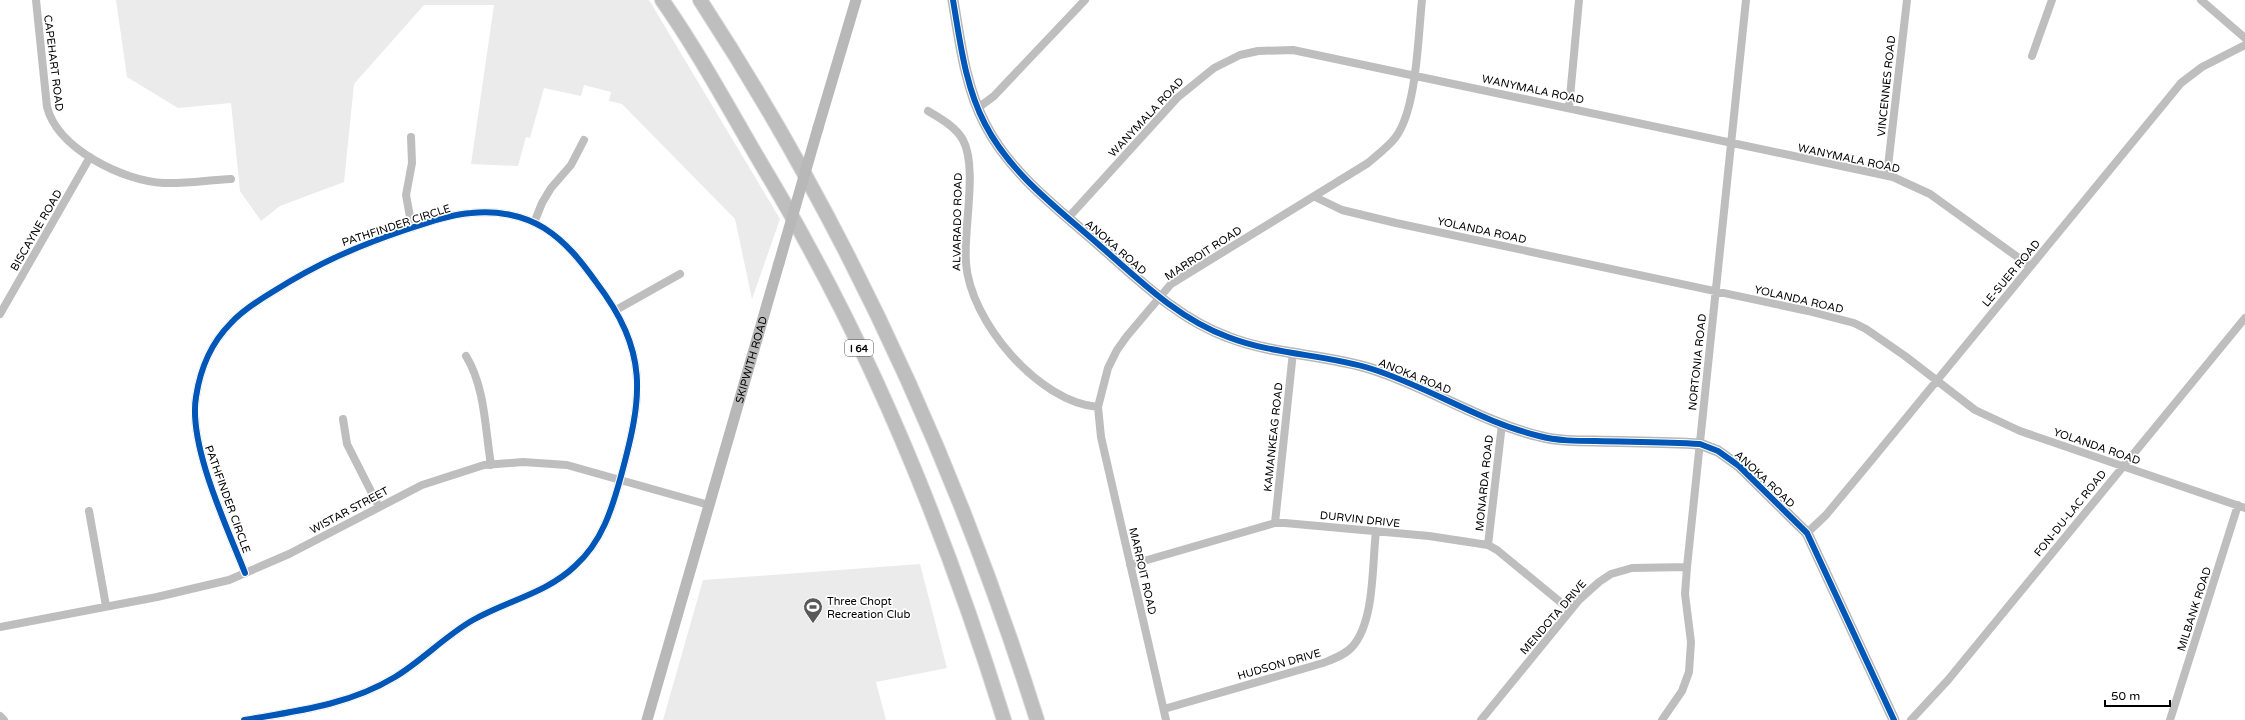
<svg xmlns="http://www.w3.org/2000/svg" width="2245" height="720" viewBox="0 0 2245 720" font-family="'Varela Round',sans-serif">
<style>
.green{fill:#ebebeb}
.lines{fill:none;stroke-linecap:round;stroke-linejoin:round}
.highway-casing{stroke:#dbdbdb;stroke-width:16}
.street{stroke:#bebebe;stroke-width:8}
.secondary{stroke:#b8b8b8;stroke-width:11}
.highway{stroke:#bebebe;stroke-width:14}
.secondary-bridge{stroke:#b8b8b8;stroke-width:11}
.cycleway-casing{stroke:#fff;stroke-width:8}
.cycleway{stroke:#0057b8;stroke-width:6}
.labels{text-anchor:middle;stroke-width:3.5;stroke-linejoin:round;paint-order:stroke}
.shield{fill:#fff;stroke:#4c4c4c;stroke-width:1}
.shield-label{font-size:10px;font-weight:bold;fill:#000}
.street-label{font-size:11px;fill:#000;stroke:#fff}
.poi-label{font-size:11px;fill:#000;stroke:#fff;text-anchor:start}
</style>
<rect width="100%" height="100%" fill="#fff"/>
<path class="green" d="M 116,0 L 649,0 L 780,219 L 752,299 L 735,219 L 622,104 L 609,101 L 611,92 L 584,85 L 581,96 L 544,88 L 530,138 L 526,137 L 518,166 L 471,164 L 494,5 L 424,5 L 354,84 L 344,182 L 280,206 L 261,221 L 240,191 L 231,103 L 178,108 L 127,77 Z
M 920,564 L 947,668 L 876,682 L 886,720 L 663,720 L 703,580 Z"/>
<g class="lines">
<defs>
<path id="highway" d="M 662,0 C 695,47 723,98 752,148 C 770,179 789,210 806,242 C 889,392 953,556 1004,720
M 700,0 C 846,224 957,466 1037,720"/>
</defs>
<use href="#highway" class="highway-casing"/>
<path class="street" d="M 36,0 L 47,107 C 58,149 123,181 164,183 C 186,184 208,180 231,179
M 2201,0 L 2245,38
M 2032,56 L 2052,0
M 978,108 L 994,96 L 1085,0
M 1569,108 L 1579,0
M 928,111 C 940,118 956,127 963,140 C 978,168 963,230 966,263 C 970,321 1038,402 1098,407
M 411,137 L 412,163 L 406,195 L 412,228
M 1887,175 L 1907,0
M 1315,197 L 1342,210 L 1396,223 L 1808,311 L 1854,323 L 1866,329 L 1905,356 L 1975,410 L 2020,431 L 2245,508
M 1068,218 L 1177,98 L 1214,68 L 1240,55 L 1258,51 L 1293,50 L 1893,177 L 1930,194 L 2030,266
M 534,223 L 542,203 L 551,188 L 571,165 L 584,140
M 616,310 L 680,274
M 0,314 L 90,157
M 466,356 C 485,387 485,428 491,465
M 343,419 L 347,444 L 379,507
M 89,511 L 106,606
M 1275,523 L 1293,352
M 1807,533 L 1826,515 L 1870,462 L 2181,83 L 2202,67 L 2245,45
M 1488,545 L 1502,424
M 1130,565 L 1275,523 L 1285,523 L 1429,536 L 1488,545 L 1497,550 L 1570,610
M 0,627 L 157,597 L 229,580 L 289,554 L 422,485 L 484,465 L 523,462 L 567,465 L 709,505
M 1164,709 L 1323,663 C 1333,659 1345,655 1352,647 C 1375,622 1372,564 1376,531
M 0,716 L 4,720
M 244,720 C 297,711 349,705 395,677 C 423,660 445,636 473,620 C 506,601 547,593 575,566 C 602,542 612,509 621,476 C 643,395 649,352 596,282 C 581,261 566,242 544,228 C 523,215 495,210 471,213 C 448,215 426,223 405,230 C 355,247 319,263 274,291 C 259,300 243,310 231,323 C 211,343 200,370 196,397 C 188,445 227,527 245,573
M 1166,720 L 1101,437 L 1098,407 L 1108,368 L 1117,350 L 1127,336 L 1171,284 L 1368,163 C 1377,155 1387,148 1395,138 C 1417,110 1418,36 1422,0
M 1481,720 L 1579,600 L 1599,582 L 1611,574 L 1632,568 L 1687,567
M 1662,720 L 1682,691 L 1689,672 L 1691,642 L 1685,594 L 1687,567 L 1746,0
M 1911,720 L 1948,680 L 2245,318
M 2170,720 L 2238,505"/>
<g class="secondary">
<path d="M 953,0 C 960,41 965,86 985,124 C 1010,173 1057,208 1098,244 C 1138,279 1178,319 1228,337 C 1274,355 1325,354 1372,369 C 1429,387 1481,422 1539,436 C 1557,441 1577,441 1596,441 C 1631,442 1665,442 1700,444 L 1718,451 L 1739,466 L 1807,533 L 1894,720"/>
<path d="M 818,128 L 856,0"/>
<path id="s1" d="M 647,720 L 779,263"/>
</g>
<use href="#highway" class="highway"/>
<path class="secondary-bridge" d="M 779,263 L 818,128"/>
<defs>
<path id="cycleway" d="M 953,0 C 960,41 965,86 985,124 C 1010,173 1057,208 1098,244 C 1138,279 1178,319 1228,337 C 1274,355 1325,354 1372,369 C 1429,387 1481,422 1539,436 C 1557,441 1577,441 1596,441 C 1631,442 1665,442 1700,444 L 1718,451 L 1739,466 L 1807,533 L 1894,720
M 244,720 C 297,711 349,705 395,677 C 423,660 445,636 473,620 C 506,601 547,593 575,566 C 602,542 612,509 621,476 C 643,395 649,352 596,282 C 581,261 566,242 544,228 C 523,215 495,210 471,213 C 448,215 426,223 405,230 C 355,247 319,263 274,291 C 259,300 243,310 231,323 C 211,343 200,370 196,397 C 188,445 227,527 245,573"/>
</defs>
<use href="#cycleway" class="cycleway-casing"/>
<use href="#cycleway" class="cycleway"/>
</g>
<defs>
<symbol id="stadium-pin" viewBox="-11 -11 22 30"><path d="M0 17L-7.5 6A9.5 9.5 0 1 1 7.5 6Z" fill="#595959" stroke="#fff"/><path d="M0-5a6.5 5 0 1 0 0 10a6.5 5 0 1 0 0-10ZM-3.5-1.8h7v3.6h-7Z" fill="#fff"/></symbol>
</defs>
<g fill-rule="evenodd">
<use href="#stadium-pin" x="802" y="596" width="22" height="30"/>
</g>
<g class="labels">
<rect class="shield" x="845" y="340" width="28" height="16" rx="3"/>
<g class="shield-label">
<text x="859" y="352">I 64</text>
</g>
<g class="street-label">
<text transform="translate(54 63) rotate(83)" y="4">CAPEHART ROAD</text>
<text transform="translate(1886 86) rotate(-84)" y="4">VINCENNES ROAD</text>
<text transform="translate(1533 89) rotate(12)" y="4">WANYMALA ROAD</text>
<text transform="translate(1146 117) rotate(-47)" y="4">WANYMALA ROAD</text>
<text transform="translate(1849 158) rotate(12)" y="4">WANYMALA ROAD</text>
<text transform="translate(957 222) rotate(-89)" y="4">ALVARADO ROAD</text>
<text transform="translate(396 225) rotate(-18)" y="4">PATHFINDER CIRCLE</text>
<text transform="translate(36 230) rotate(-60)" y="4">BISCAYNE ROAD</text>
<text transform="translate(1482 230) rotate(12)" y="4">YOLANDA ROAD</text>
<text transform="translate(1116 247) rotate(41)" y="4">ANOKA ROAD</text>
<text transform="translate(1203 253) rotate(-33)" y="4">MARROIT ROAD</text>
<text transform="translate(2011 273) rotate(-50)" y="4">LE-SUER ROAD</text>
<text transform="translate(1799 299) rotate(13)" y="4">YOLANDA ROAD</text>
<text dy="4" stroke="none"><textPath href="#s1" startOffset="375">SKIPWITH ROAD</textPath></text>
<text transform="translate(1697 362) rotate(-84)" y="4">NORTONIA ROAD</text>
<text transform="translate(1415 376) rotate(22)" y="4">ANOKA ROAD</text>
<text transform="translate(1273 437) rotate(-84)" y="4">KAMANKEAG ROAD</text>
<text transform="translate(2097 446) rotate(19)" y="4">YOLANDA ROAD</text>
<text transform="translate(1765 479) rotate(43)" y="4">ANOKA ROAD</text>
<text transform="translate(1484 483) rotate(-84)" y="4">MONARDA ROAD</text>
<text transform="translate(228 499) rotate(70)" y="4">PATHFINDER CIRCLE</text>
<text transform="translate(349 510) rotate(-28)" y="4">WISTAR STREET</text>
<text transform="translate(2070 513) rotate(-51)" y="4">FON-DU-LAC ROAD</text>
<text transform="translate(1360 519) rotate(6)" y="4">DURVIN DRIVE</text>
<text transform="translate(1143 571) rotate(77)" y="4">MARROIT ROAD</text>
<text transform="translate(2194 609) rotate(-72)" y="4">MILBANK ROAD</text>
<text transform="translate(1553 617) rotate(-49)" y="4">MENDOTA DRIVE</text>
<text transform="translate(1279 664) rotate(-16)" y="4">HUDSON DRIVE</text>
</g>
<g class="poi-label">
<text x="827" y="605">Three Chopt<tspan x="827" dy="13">Recreation Club</tspan></text>
</g>
</g>
<path d="M2105 700v6h65v-6" fill="none" stroke="#000000" stroke-width="2"/>
<text x="2111" y="700" font-size="12" fill="#000000" stroke="#ffffff" stroke-width="3" paint-order="stroke">50 m</text>
</svg>
